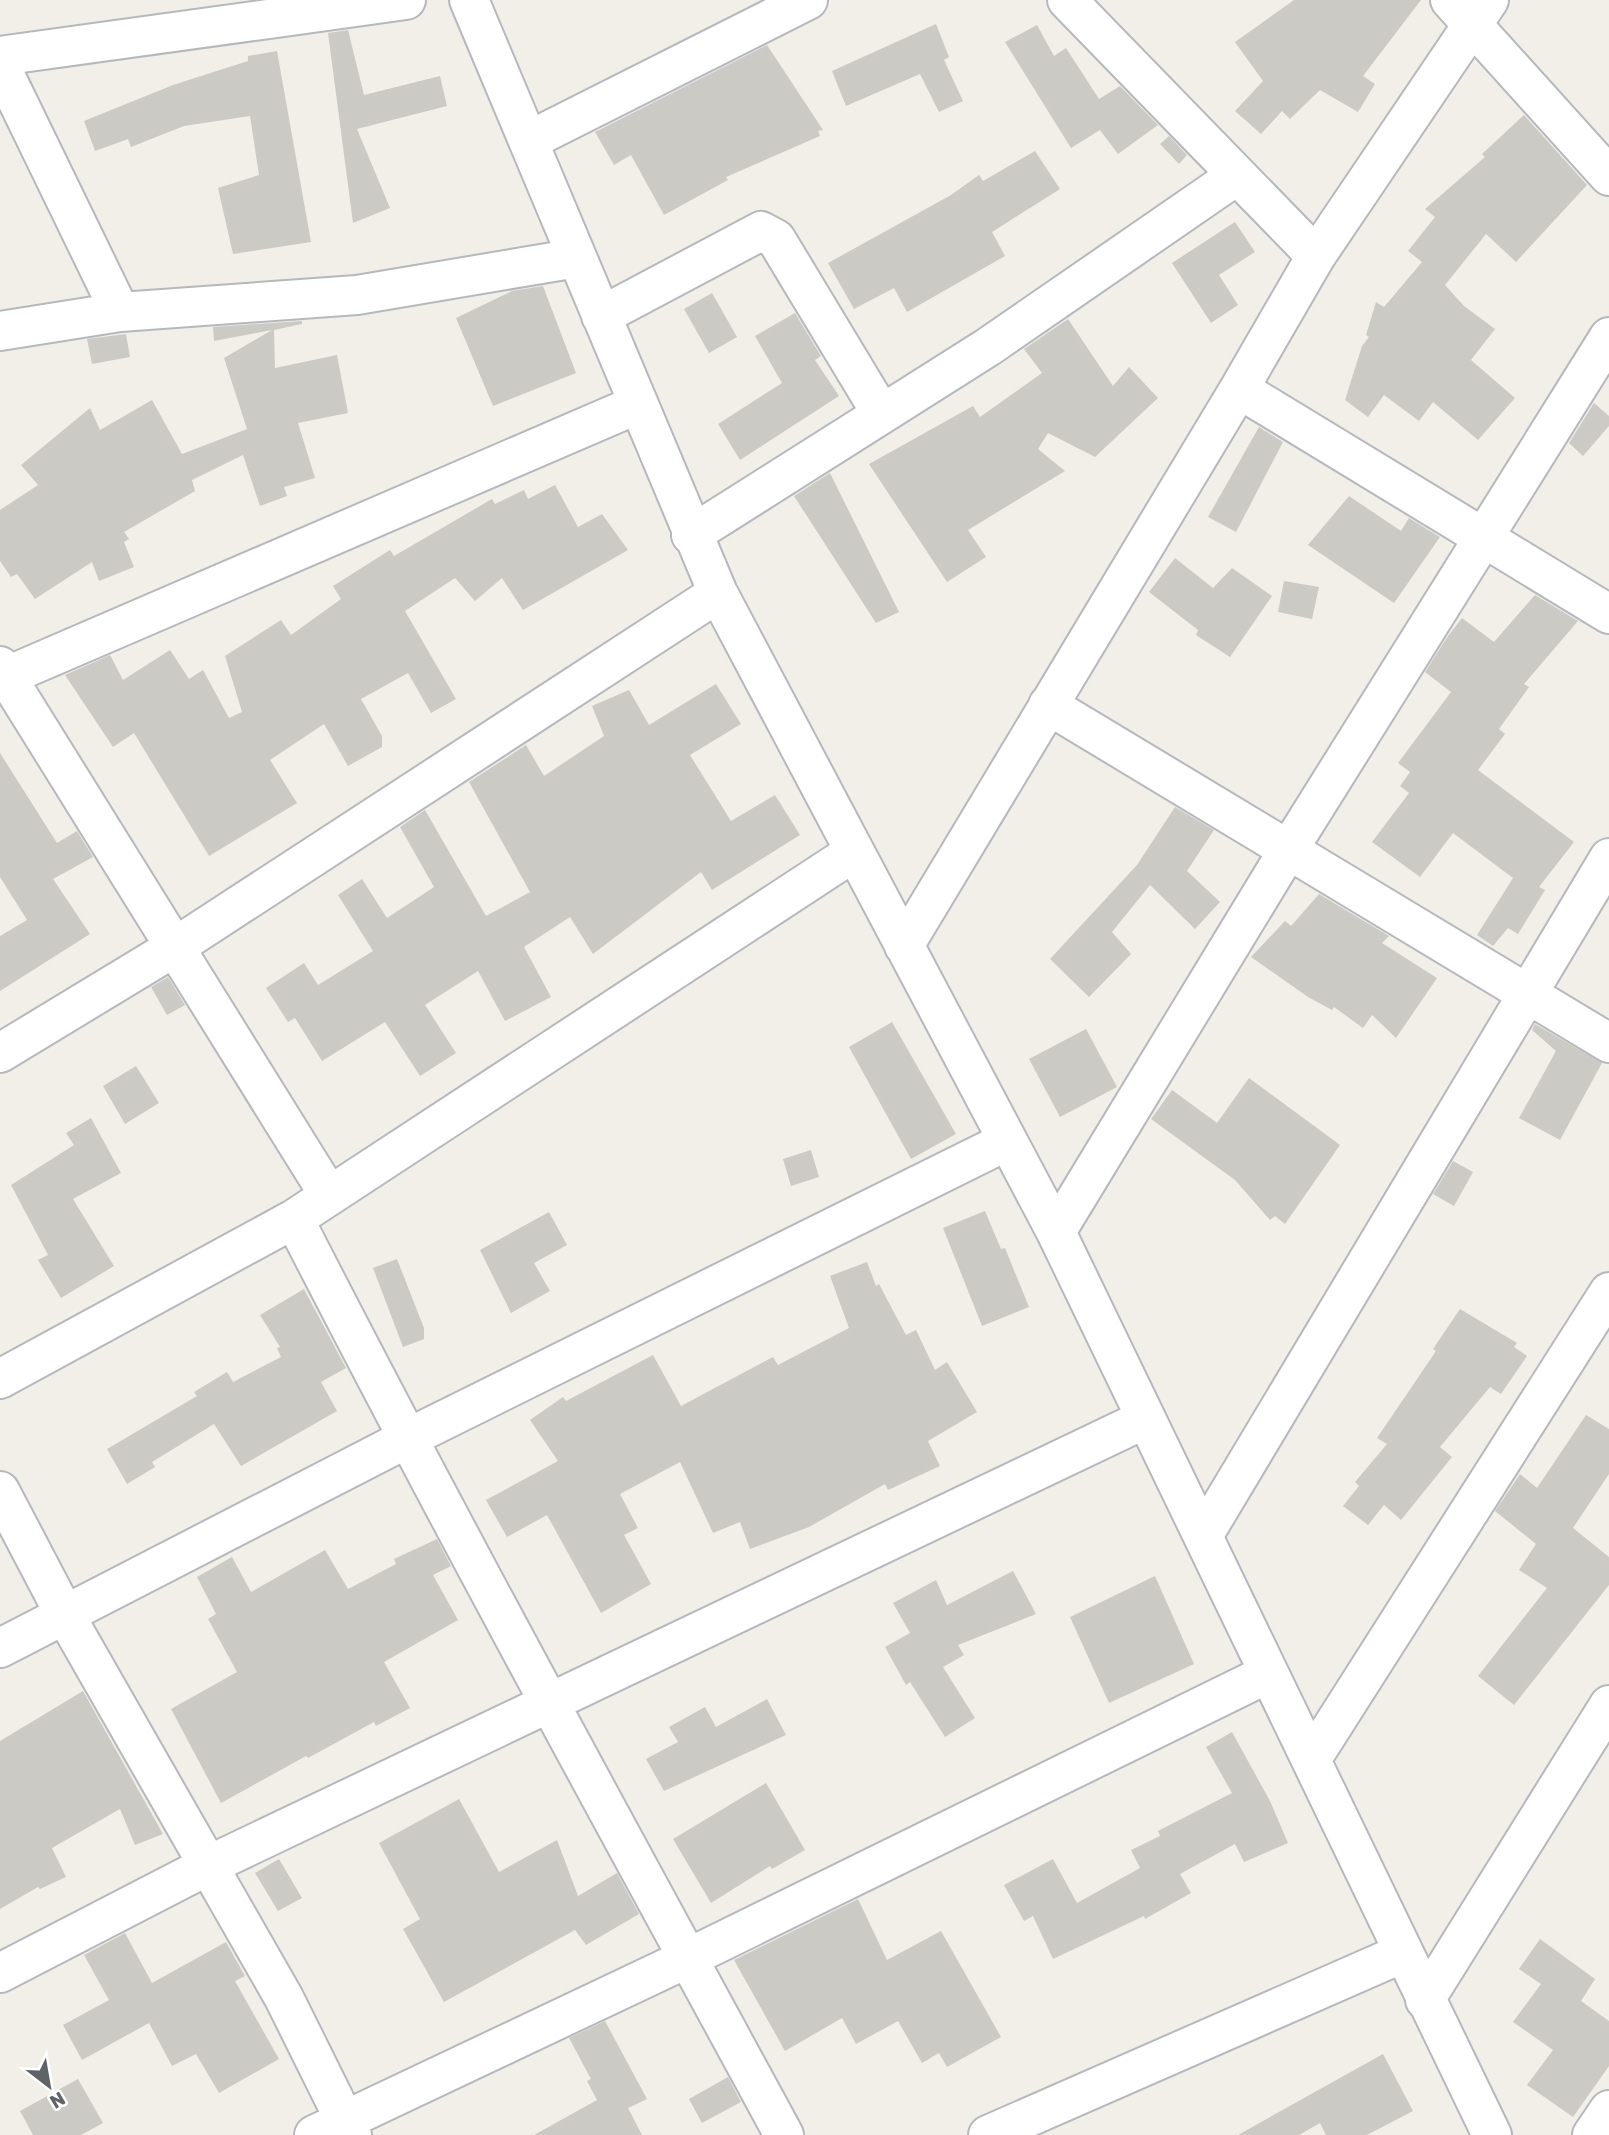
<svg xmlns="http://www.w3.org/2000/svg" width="1609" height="2135" viewBox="0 0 1609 2135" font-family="Rubik,sans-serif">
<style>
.building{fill:#cccac5}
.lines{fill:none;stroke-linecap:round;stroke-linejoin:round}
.minor-casing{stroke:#b5b8bc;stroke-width:42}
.minor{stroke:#fff;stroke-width:38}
</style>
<rect width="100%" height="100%" fill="#f1efe8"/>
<path class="building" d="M 1294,0 L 1421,0 L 1363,76 L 1375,84 L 1358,112 L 1320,90 L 1290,119 L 1282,111 L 1261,134 L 1235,111 L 1263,81 L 1235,42 Z
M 936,24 L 949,57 L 944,60 L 963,101 L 939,112 L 920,74 L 846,106 L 832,71 Z
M 1037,25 L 1054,56 L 1066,48 L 1099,99 L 1120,86 L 1158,125 L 1118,154 L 1100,130 L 1071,148 L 1005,42 Z
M 348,30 L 364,95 L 440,76 L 447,106 L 357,129 L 390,208 L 353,223 L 328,33 Z
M 767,45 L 823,130 L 818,131 L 820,136 L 726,177 L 728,180 L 664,215 L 631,155 L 614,165 L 595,132 Z
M 277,51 L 311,242 L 233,254 L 218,188 L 259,175 L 250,116 L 184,126 L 131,147 L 128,139 L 95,151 L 84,121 L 173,85 L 248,61 L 248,56 Z
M 1524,115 L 1587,185 L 1516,262 L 1486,234 L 1445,285 L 1464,306 L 1495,329 L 1471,360 L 1515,398 L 1478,440 L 1433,402 L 1419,421 L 1384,395 L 1368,417 L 1345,400 L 1362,346 L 1369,337 L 1366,335 L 1376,302 L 1384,307 L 1422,262 L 1408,251 L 1435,217 L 1425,209 L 1485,157 L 1482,154 Z
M 1169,136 L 1187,155 L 1179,164 L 1160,144 Z
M 1035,151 L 1060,189 L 992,232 L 1005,256 L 907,312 L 894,288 L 854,309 L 828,263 L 951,195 L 979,175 L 983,181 Z
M 1235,222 L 1255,252 L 1219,275 L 1238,305 L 1211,323 L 1172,263 Z
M 543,286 L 576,373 L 493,406 L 456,318 L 512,291 Z
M 712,293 L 737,337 L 709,353 L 684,309 Z
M 795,313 L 821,356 L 815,360 L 839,396 L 740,460 L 718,424 L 782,383 L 755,336 Z
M 1068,319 L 1113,386 L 1129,367 L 1158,398 L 1095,457 L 1048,433 L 1038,449 L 1065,471 L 968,530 L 986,557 L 947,582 L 869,464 L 973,406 L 980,417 L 1042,373 L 1024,349 Z
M 302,321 L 302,324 L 274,330 L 275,368 L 337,355 L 348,413 L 298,423 L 315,478 L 284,487 L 287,496 L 260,506 L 243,455 L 192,480 L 195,491 L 124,532 L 129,539 L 124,542 L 134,567 L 99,581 L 92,562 L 35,599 L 17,574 L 11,577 L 0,561 L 0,510 L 38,485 L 21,465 L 90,408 L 100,430 L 152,400 L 182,454 L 247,429 L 224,358 L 272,330 L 214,341 L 213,327 Z
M 126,334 L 130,357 L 92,364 L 87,339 Z
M 1594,403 L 1609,416 L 1609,426 L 1583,456 L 1569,443 Z
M 1259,427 L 1283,442 L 1236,532 L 1208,517 Z
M 830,473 L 899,612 L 876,623 L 794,496 Z
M 555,485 L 578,527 L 602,514 L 628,550 L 523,610 L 502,578 L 475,601 L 455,578 L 405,611 L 456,699 L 431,713 L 408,673 L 361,699 L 382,736 L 382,747 L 348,766 L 324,724 L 270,760 L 297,803 L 209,856 L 134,733 L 113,747 L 65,675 L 110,655 L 123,680 L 170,650 L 189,679 L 203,670 L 229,718 L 242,712 L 225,656 L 281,620 L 291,635 L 341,599 L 333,586 L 390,550 L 394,556 L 492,499 L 495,504 L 524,490 L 528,499 Z
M 1349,496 L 1401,531 L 1409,518 L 1440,537 L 1394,603 L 1308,545 Z
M 1175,558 L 1213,588 L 1232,568 L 1272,596 L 1230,657 L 1196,635 L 1198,630 L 1149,592 Z
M 1284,581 L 1319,587 L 1312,619 L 1278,612 Z
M 1535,595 L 1578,621 L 1524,684 L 1529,687 L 1499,729 L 1505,734 L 1478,770 L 1574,842 L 1539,887 L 1545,890 L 1518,934 L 1508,928 L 1493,946 L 1477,935 L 1513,878 L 1453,833 L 1420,877 L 1372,842 L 1409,793 L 1400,786 L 1410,772 L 1398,763 L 1451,692 L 1425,672 L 1448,636 L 1462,618 L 1494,642 Z
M 716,684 L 741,724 L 690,755 L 731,821 L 775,795 L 800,835 L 712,890 L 701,872 L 593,954 L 570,917 L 524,947 L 551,997 L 505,1021 L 478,971 L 425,1005 L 456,1053 L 420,1076 L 385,1022 L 322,1061 L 295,1018 L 288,1022 L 266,988 L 304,963 L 318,985 L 373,951 L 338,895 L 362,879 L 387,918 L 434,887 L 400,827 L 425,810 L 486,916 L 530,892 L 469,782 L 526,745 L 544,776 L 604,736 L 592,706 L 629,690 L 649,725 Z
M 0,753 L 57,843 L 77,831 L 93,857 L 53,879 L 90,934 L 0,991 L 0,936 L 27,920 L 0,877 Z
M 1175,807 L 1214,830 L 1187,871 L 1220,902 L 1195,929 L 1150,885 L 1112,932 L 1131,954 L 1089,997 L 1050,959 L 1137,865 Z
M 1319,894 L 1389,936 L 1382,943 L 1437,978 L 1396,1038 L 1372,1015 L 1363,1028 L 1334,1007 L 1332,1010 L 1308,997 L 1251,957 L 1285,921 L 1291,926 Z
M 168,977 L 185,1005 L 167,1015 L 151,987 Z
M 892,1022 L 956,1134 L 911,1159 L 849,1047 Z
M 1535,1024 L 1602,1063 L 1560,1140 L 1519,1118 L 1556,1051 L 1532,1030 Z
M 1086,1029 L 1117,1087 L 1060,1117 L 1029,1059 Z
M 136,1066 L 159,1103 L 125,1124 L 103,1086 Z
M 1249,1078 L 1340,1145 L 1285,1224 L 1275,1216 L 1270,1220 L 1235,1180 L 1151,1119 L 1172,1090 L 1217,1123 Z
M 91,1118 L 121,1173 L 73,1199 L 114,1266 L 61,1298 L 38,1260 L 48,1255 L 11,1185 L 74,1145 L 66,1133 Z
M 811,1150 L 819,1177 L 791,1186 L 783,1159 Z
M 1453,1161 L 1473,1172 L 1454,1206 L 1433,1194 Z
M 985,1211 L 1001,1249 L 1005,1248 L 1029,1307 L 982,1326 L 943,1228 Z
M 549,1212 L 567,1245 L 534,1263 L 550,1291 L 511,1313 L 480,1250 Z
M 397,1259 L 424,1328 L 424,1339 L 403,1347 L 373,1268 Z
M 867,1262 L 876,1286 L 879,1284 L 906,1335 L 916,1330 L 935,1370 L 947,1362 L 977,1412 L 928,1441 L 940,1466 L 888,1490 L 885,1484 L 809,1527 L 750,1549 L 740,1522 L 713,1533 L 680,1462 L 620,1494 L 638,1528 L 624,1535 L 651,1584 L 601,1613 L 547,1515 L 507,1537 L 486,1500 L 558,1461 L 530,1420 L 563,1397 L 566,1401 L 653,1355 L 681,1406 L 773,1357 L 778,1365 L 849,1328 L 830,1276 Z
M 304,1289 L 346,1368 L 321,1382 L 337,1411 L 241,1466 L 214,1424 L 152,1462 L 155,1467 L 127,1484 L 107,1449 L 197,1396 L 194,1392 L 227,1372 L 233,1382 L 281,1357 L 277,1348 L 280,1347 L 260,1315 Z
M 1460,1309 L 1517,1343 L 1514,1347 L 1527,1356 L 1501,1394 L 1490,1387 L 1440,1447 L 1452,1457 L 1401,1520 L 1384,1505 L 1368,1525 L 1343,1506 L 1359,1486 L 1355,1482 L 1387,1444 L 1377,1438 L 1436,1351 L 1433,1349 Z
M 1586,1415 L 1609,1429 L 1609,1474 L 1573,1528 L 1609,1557 L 1609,1585 L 1514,1705 L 1478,1676 L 1547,1588 L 1519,1570 L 1536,1544 L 1495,1511 L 1520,1474 L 1537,1488 Z
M 437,1539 L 451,1566 L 433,1575 L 458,1620 L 384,1662 L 410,1708 L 376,1726 L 374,1722 L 308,1758 L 306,1756 L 221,1803 L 171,1709 L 237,1672 L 208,1619 L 216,1614 L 197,1577 L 232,1557 L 251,1592 L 325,1550 L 348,1589 L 396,1564 L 394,1559 Z
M 1013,1571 L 1036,1614 L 958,1645 L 964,1655 L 943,1667 L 975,1718 L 945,1737 L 910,1682 L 906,1685 L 885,1647 L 910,1633 L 893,1603 L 936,1580 L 947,1605 Z
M 1155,1576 L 1194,1664 L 1109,1703 L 1070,1617 Z
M 83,1691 L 163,1834 L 135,1845 L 120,1809 L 52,1848 L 66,1877 L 40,1889 L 38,1887 L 0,1909 L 0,1741 Z
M 767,1699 L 786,1735 L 664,1791 L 646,1759 L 678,1742 L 669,1727 L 705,1707 L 716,1727 Z
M 1232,1732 L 1270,1801 L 1288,1843 L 1244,1862 L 1235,1844 L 1180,1874 L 1191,1893 L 1145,1919 L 1144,1916 L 1053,1959 L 1033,1916 L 1024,1921 L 1004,1885 L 1053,1859 L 1077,1903 L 1140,1868 L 1131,1850 L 1160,1836 L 1158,1831 L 1232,1793 L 1206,1747 Z
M 766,1783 L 805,1850 L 772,1869 L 770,1866 L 711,1903 L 673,1839 Z
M 459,1799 L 499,1872 L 557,1840 L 578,1896 L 617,1873 L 639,1914 L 586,1945 L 575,1930 L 444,2002 L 403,1929 L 420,1919 L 379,1843 Z
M 279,1859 L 302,1898 L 278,1911 L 255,1873 Z
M 858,1899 L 887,1960 L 941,1931 L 1001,2037 L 947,2067 L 939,2053 L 922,2063 L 898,2021 L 856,2044 L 842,2018 L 785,2051 L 734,1960 Z
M 125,1933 L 152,1983 L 226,1942 L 245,1976 L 235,1981 L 279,2059 L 219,2093 L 196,2054 L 172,2066 L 149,2023 L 82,2060 L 63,2025 L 109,2000 L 84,1955 Z
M 1540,1939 L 1595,1979 L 1581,2001 L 1609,2021 L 1609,2066 L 1573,2117 L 1527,2085 L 1553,2050 L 1513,2022 L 1541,1984 L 1519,1969 Z
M 605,2021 L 647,2099 L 628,2108 L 642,2135 L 534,2135 L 597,2100 L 587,2081 L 591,2079 L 569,2038 Z
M 1383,2054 L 1413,2111 L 1367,2135 L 1326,2135 L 1320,2123 L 1299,2135 L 1238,2135 Z
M 728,2077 L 741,2102 L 702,2123 L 689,2099 Z
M 78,2079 L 103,2123 L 81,2135 L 33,2135 L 20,2111 Z"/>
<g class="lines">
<defs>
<path id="minor" d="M 469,0 L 718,593 L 1056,1232 L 1492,2135
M 1067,0 L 1316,256
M 1450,0 L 1609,176
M 0,56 L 406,0
M 0,65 L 120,312
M 530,140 L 808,0
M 601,316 L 761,231 L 776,239 L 881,413
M 0,331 L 120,312 L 357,295 L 577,258
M 1239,389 L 1609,614
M 691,535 L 988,347 L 1236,176
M 0,666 L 329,1195
M 0,679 L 636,405
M 1048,705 L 1609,1043
M 904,946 L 1239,389 L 1316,256 L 1489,0
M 0,1053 L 175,947 L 718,593
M 294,1219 C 452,1528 619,1831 784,2135
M 1056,1232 L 1287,852 L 1609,337
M 0,1379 L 294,1219 L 854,852
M 0,1491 L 65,1615 L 284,1998 L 352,2135
M 1203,1536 L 1609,858
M 0,1648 L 406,1439 L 1007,1141
M 1311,1760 L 1609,1292
M 0,1973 L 207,1866 L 1145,1419
M 1425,2000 L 1609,1705
M 314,2135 L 688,1958 L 1267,1674
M 988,2135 L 1403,1953
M 1592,2135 L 1609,2110"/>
</defs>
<use href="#minor" class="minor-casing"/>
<use href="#minor" class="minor"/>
</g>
<g transform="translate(49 2086) rotate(149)" stroke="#ffffff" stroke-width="5" paint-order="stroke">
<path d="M0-5L12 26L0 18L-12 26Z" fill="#5f6368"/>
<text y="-10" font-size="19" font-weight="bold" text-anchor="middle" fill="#5f6368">N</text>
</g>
</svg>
